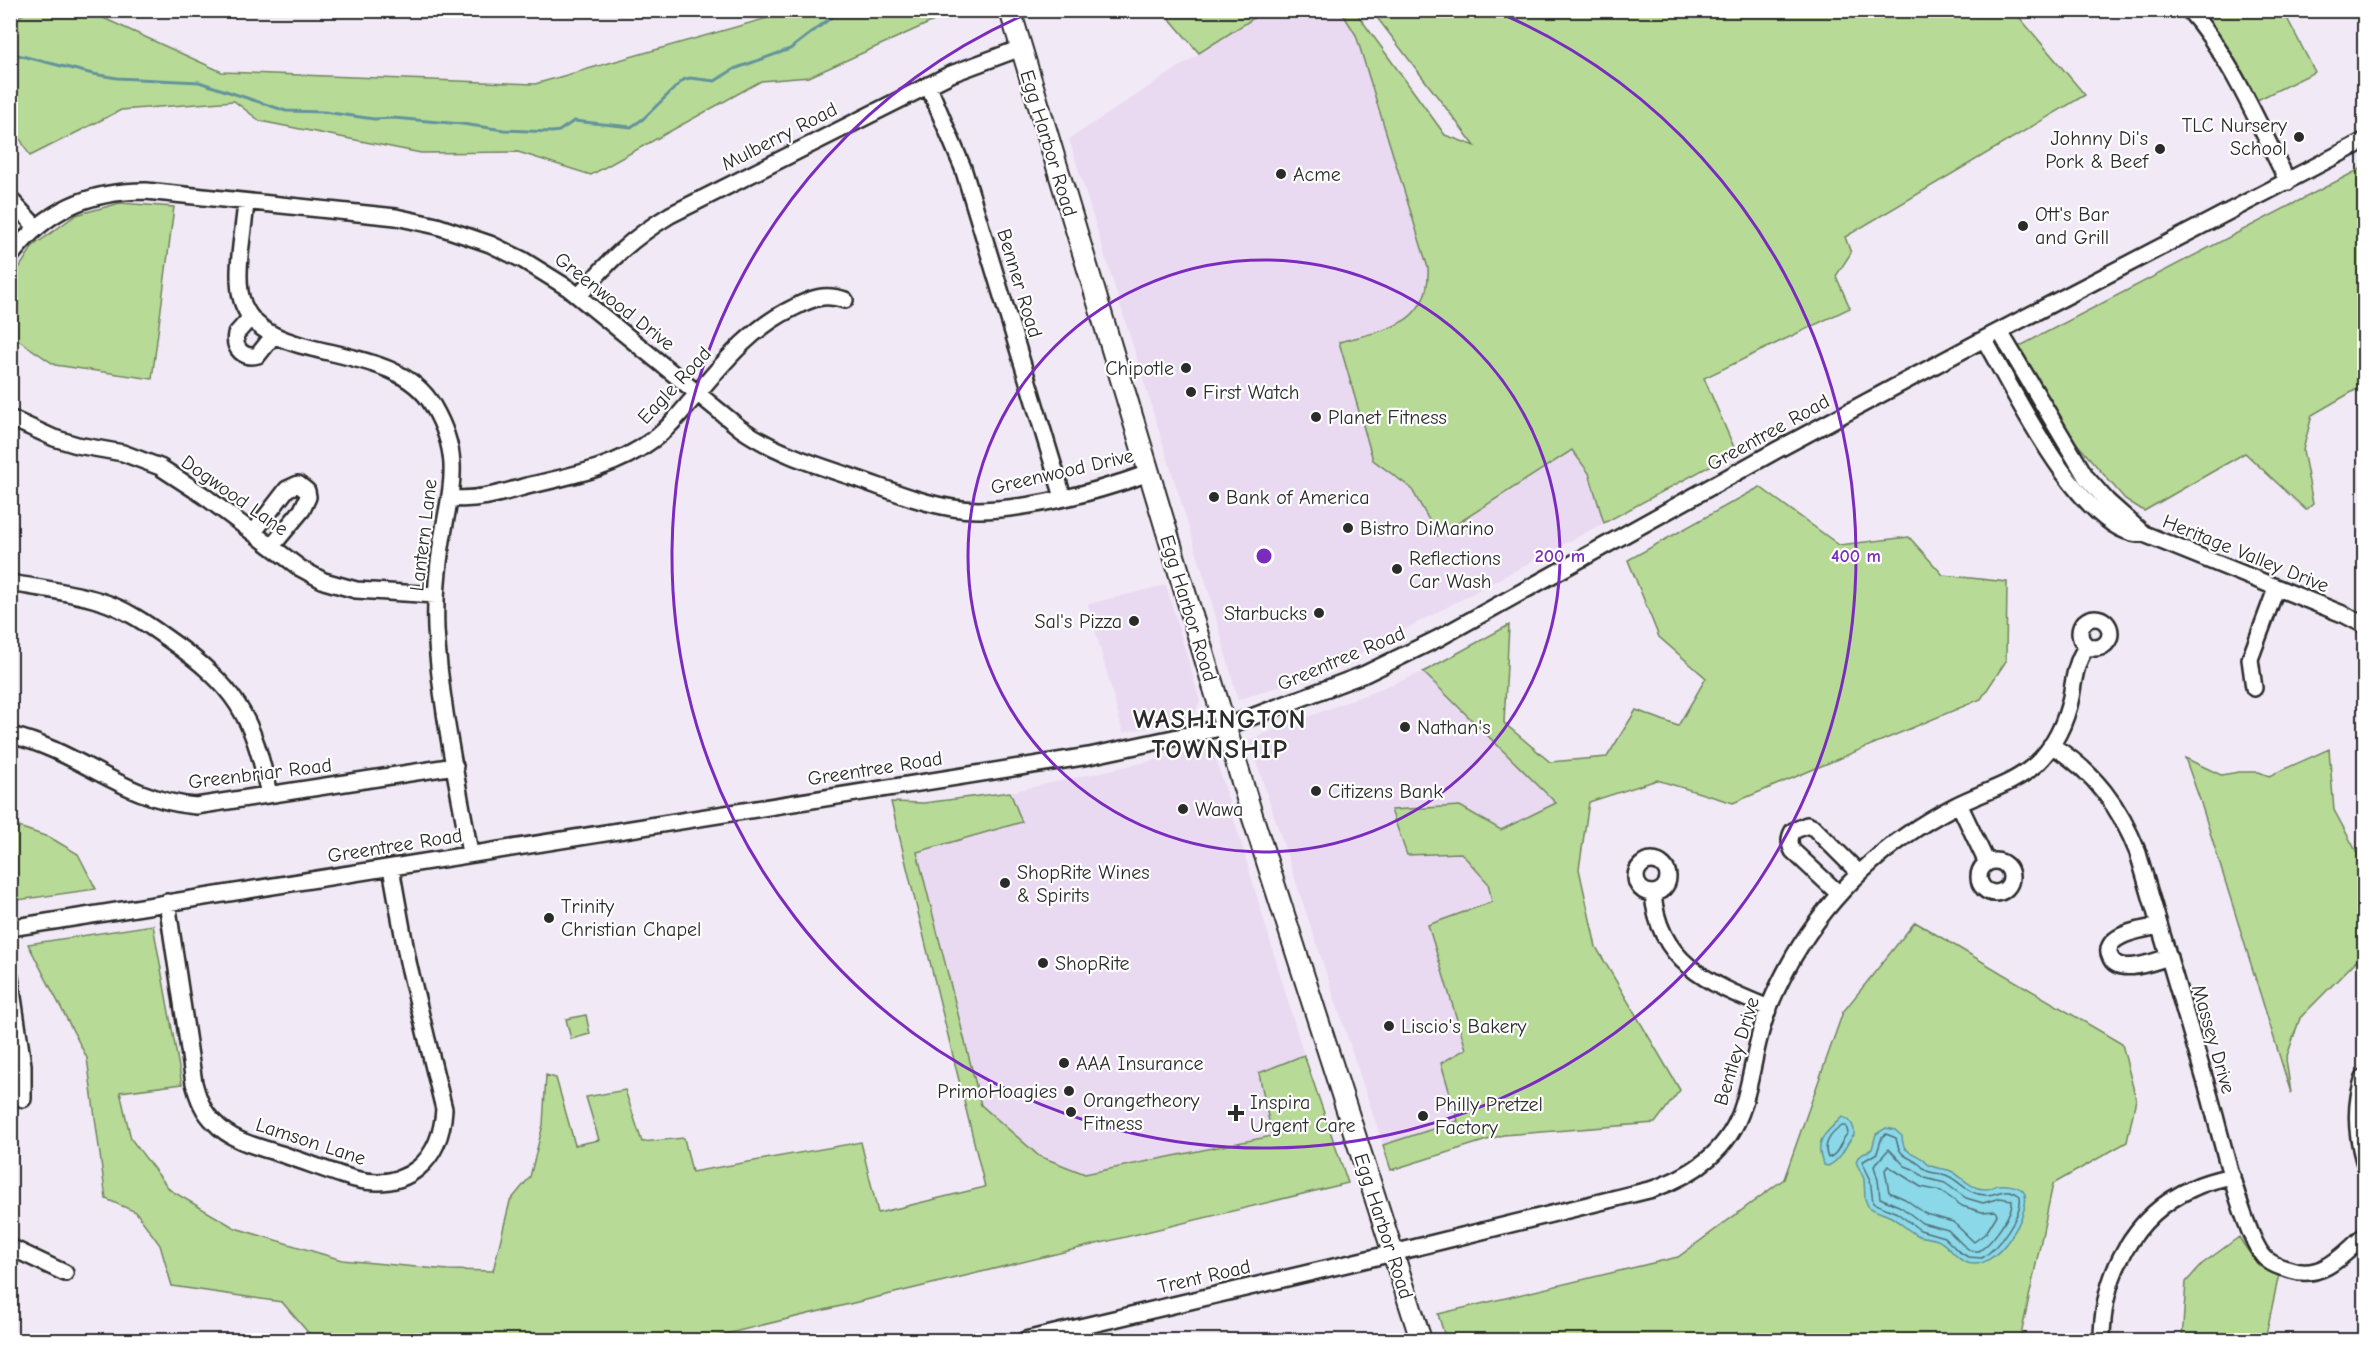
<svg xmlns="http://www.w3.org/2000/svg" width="2375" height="1351" viewBox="0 0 2375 1351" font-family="'Comic Neue',sans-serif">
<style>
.built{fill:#e9daf1}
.green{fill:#b7db96;stroke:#718360;stroke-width:1.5}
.water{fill:#8ad8e8;stroke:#64939c;stroke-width:1.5}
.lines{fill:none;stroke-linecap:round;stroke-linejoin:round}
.shore{stroke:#517077;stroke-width:1.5}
.stream{stroke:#64939c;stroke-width:3}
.minor-casing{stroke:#2b2b2b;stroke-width:20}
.major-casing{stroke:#2b2b2b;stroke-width:24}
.minor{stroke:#fff;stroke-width:15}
.major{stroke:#fff;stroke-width:20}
.ring{fill:none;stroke:#7b2cbf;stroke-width:3}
.poi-dot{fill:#2b2b2b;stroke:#fff;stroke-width:2}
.labels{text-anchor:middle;stroke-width:4.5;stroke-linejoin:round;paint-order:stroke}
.poi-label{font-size:20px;fill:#2b2b2b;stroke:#fff;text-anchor:start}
.street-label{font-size:20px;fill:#2b2b2b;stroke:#fff}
.district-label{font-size:26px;font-weight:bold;letter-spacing:1.5px;fill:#2b2b2b;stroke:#fff}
.centre{fill:#7b2cbf;stroke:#fff;stroke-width:3}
.ring-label{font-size:18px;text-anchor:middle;font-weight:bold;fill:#7b2cbf;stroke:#fff;stroke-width:4.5;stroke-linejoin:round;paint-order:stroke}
</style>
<rect width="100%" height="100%" fill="#f2e9f7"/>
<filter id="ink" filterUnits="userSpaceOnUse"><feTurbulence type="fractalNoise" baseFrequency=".0167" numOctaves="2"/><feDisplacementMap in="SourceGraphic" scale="12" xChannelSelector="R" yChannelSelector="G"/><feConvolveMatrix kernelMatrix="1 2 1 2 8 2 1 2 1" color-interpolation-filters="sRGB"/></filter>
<g filter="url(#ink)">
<path class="built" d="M 1265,11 L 1341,11 L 1356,35 L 1428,268 L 1429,282 L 1419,308 L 1401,325 L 1339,342 L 1373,460 L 1411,488 L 1438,536 L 1573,450 L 1589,473 L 1604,523 L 1361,653 L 1289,683 L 1238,700 L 1210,596 L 1069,139 Z
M 1166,585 L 1200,701 L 1196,711 L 1190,718 L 1123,733 L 1088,604 Z
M 1423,672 L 1556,804 L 1501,830 L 1460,806 L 1407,855 L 1460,853 L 1488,883 L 1492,903 L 1428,925 L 1466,1049 L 1441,1063 L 1458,1121 L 1383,1145 L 1249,740 Z
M 1205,749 L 1215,755 L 1304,1055 L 1259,1074 L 1272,1136 L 1085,1174 L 1039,1156 L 981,1105 L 917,852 L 1022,822 L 1010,792 Z"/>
<path class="green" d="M 31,10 L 88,11 L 222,72 L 535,84 L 792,11 L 956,11 L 809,77 L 761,81 L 591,175 L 518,152 L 421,153 L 260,121 L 234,101 L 121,110 L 30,156 L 11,123 L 10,14 L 18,17 Z
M 1167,11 L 1167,10 L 1265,11 L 1199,53 L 1164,12 Z
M 1341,11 L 1355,11 L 1445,135 L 1475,146 L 1372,11 L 2014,11 L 2085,95 L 1845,237 L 1851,253 L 1836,276 L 1850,308 L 1704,378 L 1736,452 L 1604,523 L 1589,473 L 1572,450 L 1438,536 L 1411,488 L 1373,460 L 1339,342 C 1383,330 1431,326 1428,268 L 1356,35 Z
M 2195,11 L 2300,11 L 2288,20 L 2315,72 L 2251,103 L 2223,42 Z
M 2364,167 L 2364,385 L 2312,415 L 2303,450 L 2313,504 L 2306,510 L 2245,453 L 2144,511 L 2125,499 L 2072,438 L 2018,347 Z
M 120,203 L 174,207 L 152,379 L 55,365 L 11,335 L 11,281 L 33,246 L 76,215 Z
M 1760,487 L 1839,545 L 1909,537 L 1943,575 L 2007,582 L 2006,661 L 1981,699 L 1733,803 L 1657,780 L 1589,802 L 1579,869 L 1596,947 L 1680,1090 L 1655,1123 L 1503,1135 L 1391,1170 L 1383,1145 L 1458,1121 L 1441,1063 L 1466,1049 L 1428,925 L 1492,902 L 1488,883 L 1461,853 L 1407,855 L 1391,810 L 1460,806 L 1501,830 L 1556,803 L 1423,672 L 1509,625 L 1504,723 L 1550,762 L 1607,757 L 1636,710 L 1678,726 L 1706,678 L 1659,637 L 1628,560 Z
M 2329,749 L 2334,810 L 2364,866 L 2364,953 L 2300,1018 L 2286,1059 L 2291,1093 L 2200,800 L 2185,758 L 2221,775 L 2239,772 L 2259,772 L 2269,776 Z
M 1010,792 L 1022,822 L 917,852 L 981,1105 L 1039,1156 L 1085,1174 L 1272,1136 L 1259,1073 L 1304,1055 L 1348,1183 L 701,1340 L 328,1340 L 312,1337 L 282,1302 L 172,1286 L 160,1245 L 136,1212 L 106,1199 L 87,1058 L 28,944 L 153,925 L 182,1084 L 120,1092 L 131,1139 L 170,1190 L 235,1228 L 342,1260 L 448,1270 L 493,1271 L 510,1201 L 530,1177 L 543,1125 L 546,1075 L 556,1078 L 575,1145 L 599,1140 L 586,1097 L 625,1090 L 642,1142 L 684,1138 L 692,1172 L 861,1142 L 878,1213 L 985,1187 L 891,802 L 924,803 Z
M 10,824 L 51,838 L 78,854 L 96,889 L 11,901 Z
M 1915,922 L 2122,1044 L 2136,1099 L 2127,1142 L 2053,1184 L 2020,1340 L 1446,1340 L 1438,1314 L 1678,1257 L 1784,1179 L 1843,1012 Z
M 586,1015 L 590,1034 L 571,1039 L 566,1019 Z
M 2239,1237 C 2251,1257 2258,1264 2279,1274 L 2265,1340 L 2182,1340 L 2186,1282 L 2202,1264 Z"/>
<path class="water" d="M 1842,1117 C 1850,1119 1855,1126 1854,1135 C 1844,1146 1843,1159 1828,1166 L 1824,1165 C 1812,1139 1827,1133 1842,1117 Z
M 1886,1128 L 1895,1130 L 1902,1136 C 1903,1153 1909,1150 1921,1158 C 1925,1160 1927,1165 1931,1166 C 1938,1169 1946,1168 1953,1172 C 1963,1178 1971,1189 1984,1189 C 1990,1190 1993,1186 1997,1185 C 2005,1184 2017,1185 2023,1191 C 2036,1204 1997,1277 1965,1262 C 1954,1257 1950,1247 1941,1242 C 1935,1238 1926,1238 1919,1236 C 1907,1231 1900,1221 1889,1216 C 1881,1212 1875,1212 1868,1206 L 1865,1199 L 1864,1179 L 1856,1162 L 1858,1157 L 1872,1149 L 1876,1134 Z"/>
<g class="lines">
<path class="shore" d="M 1842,1126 L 1846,1126 L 1848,1133 C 1840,1141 1839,1155 1828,1158 C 1822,1144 1830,1134 1842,1126 Z
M 1886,1134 L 1896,1138 C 1900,1159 1906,1154 1919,1164 C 1923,1167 1925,1171 1930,1172 C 1936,1174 1943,1173 1948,1176 C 1961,1182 1969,1195 1985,1195 C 1998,1196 2005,1184 2020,1196 C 2023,1215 1998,1248 1982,1258 L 1968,1257 L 1958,1251 L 1944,1237 L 1920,1230 L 1897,1213 L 1873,1203 L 1870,1178 L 1862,1162 L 1877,1153 L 1882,1137 Z
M 1889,1149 L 1905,1166 L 1913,1169 L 1925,1178 L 1945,1183 L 1966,1198 L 1983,1203 L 2000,1198 L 2012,1200 C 2013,1215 1992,1243 1979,1251 L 1971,1251 L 1963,1245 L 1948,1230 L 1922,1223 L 1901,1207 L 1880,1198 L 1878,1180 L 1874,1166 Z
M 1888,1166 L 1921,1187 L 1941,1191 L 1962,1206 L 1982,1212 L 1995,1211 L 1997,1215 L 1986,1233 L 1974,1242 L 1953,1222 L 1926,1214 L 1905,1199 L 1889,1192 L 1885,1170 Z"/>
<path class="stream" d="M 10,53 L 93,74 L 117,78 L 199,82 L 286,111 L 324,112 L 374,119 L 393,118 L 462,124 L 504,130 L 552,132 L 559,131 L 574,121 L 631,127 L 643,119 L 683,80 L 690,78 L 715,81 L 734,69 L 790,49 L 841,10"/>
<defs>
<path id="minor" d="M 2189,10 C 2231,57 2259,126 2288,182
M 928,85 L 963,168 L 1063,497
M 10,199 L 36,227
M 246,202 C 244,230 235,270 241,297 C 258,369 392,335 433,406 C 465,461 449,491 441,547 C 437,574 435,602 436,629 C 440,704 457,779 470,853
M 10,257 C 45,210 88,191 146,191 L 396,217 L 437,226 L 490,244 L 523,260 L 568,288 L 740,428 C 774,452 813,464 852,477 C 885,488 919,503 953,508 C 1007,517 1097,492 1149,473
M 579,296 C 608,261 632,238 670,215 L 951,74 L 1021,48
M 251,317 L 236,334 C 233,349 244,359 258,355 L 273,336
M 2000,332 L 2086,477 L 2107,501 L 2144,534 L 2345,615 L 2364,625
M 1984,339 C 2012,387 2079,528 2138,534
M 10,418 L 54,438 L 77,445 L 123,453 L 160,467 L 203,495 L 300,568 L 324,581 L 356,590 L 436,595
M 451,498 C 477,501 502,493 527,486 C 570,476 615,468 651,441 C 666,431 678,416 690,402 C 721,366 749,329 793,308 C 812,298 825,293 845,300
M 254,532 L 287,489 L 298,484 L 307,491 L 308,497 L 302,510 L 272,546
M 10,583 C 40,588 72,592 100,601 C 126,609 147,624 168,639 C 235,686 253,715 269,795
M2080 633a15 15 0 1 1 30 0a15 15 0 1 1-30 0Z
M 2254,688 L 2250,659 L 2276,589
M 10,735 C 80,751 123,800 196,806 L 455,766
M 2051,745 C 2094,771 2120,807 2138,853 C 2162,934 2186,1016 2210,1097 C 2219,1130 2245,1241 2266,1259 C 2273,1265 2282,1268 2291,1270 C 2322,1280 2343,1255 2364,1236
M 1959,804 L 1987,863
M1636 877a16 16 0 1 1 32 0a16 16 0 1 1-32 0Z
M1979 877a16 16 0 1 1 32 0a16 16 0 1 1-32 0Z
M 1653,893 C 1658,964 1711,984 1769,1008
M 1838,893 L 1793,851 C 1789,843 1789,838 1793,831 L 1807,825 L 1814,828 L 1858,872
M 167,902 L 194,1083 C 198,1098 203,1112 215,1123 C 233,1143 265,1148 290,1157 C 311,1164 333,1173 355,1179 C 408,1192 441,1160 444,1109 L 408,962 L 391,868
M 2159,926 C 2146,929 2126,931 2115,940 C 2110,944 2107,950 2110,956 C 2117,977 2155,961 2169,957
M 10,928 L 1089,756 L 1225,727 L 1365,674 L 1437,639 L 1777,450 L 1984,339 L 2364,141
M 10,977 L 23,1065 L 23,1099
M 2364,1077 C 2354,1106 2356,1133 2364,1161
M 10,1247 L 65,1273
M 1025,1340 L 1393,1253 L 1653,1189 C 1694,1175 1730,1149 1743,1106 C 1751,1081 1754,1055 1761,1031 C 1768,1005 1781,979 1794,956 C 1833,890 1887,841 1955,806 C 1982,792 2013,785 2036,764 C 2054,747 2066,722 2071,697 C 2074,678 2076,661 2087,646
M 2102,1340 C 2102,1277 2132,1215 2193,1188 C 2205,1182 2219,1179 2232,1176"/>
<path id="major" d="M 1010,10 L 1252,815 L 1421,1340"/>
</defs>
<use href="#minor" class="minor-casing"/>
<use href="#major" class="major-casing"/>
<use href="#minor" class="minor"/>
<use href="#major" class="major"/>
</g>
</g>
<g class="ring">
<circle cx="1264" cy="556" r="296"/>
<path d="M1495 11A592 592 0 1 1 1033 11"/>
</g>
<g class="poi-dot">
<circle cx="2299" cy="137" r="6"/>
<circle cx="2160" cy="149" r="6"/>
<circle cx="1281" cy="174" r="6"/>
<circle cx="2023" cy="226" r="6"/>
<circle cx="1186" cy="368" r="6"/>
<circle cx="1191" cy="392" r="6"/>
<circle cx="1316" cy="417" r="6"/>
<circle cx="1214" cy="497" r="6"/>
<circle cx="1348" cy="528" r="6"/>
<circle cx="1397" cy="569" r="6"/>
<circle cx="1319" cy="613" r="6"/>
<circle cx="1134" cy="621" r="6"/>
<circle cx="1405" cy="727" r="6"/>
<circle cx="1316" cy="791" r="6"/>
<circle cx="1183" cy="809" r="6"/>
<circle cx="1005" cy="883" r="6"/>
<circle cx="549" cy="918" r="6"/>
<circle cx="1043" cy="963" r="6"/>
<circle cx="1389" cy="1026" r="6"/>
<circle cx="1064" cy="1063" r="6"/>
<circle cx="1069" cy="1091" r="6"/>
<circle cx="1071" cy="1112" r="6"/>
<path d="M1233 1104h6v6h6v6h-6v6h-6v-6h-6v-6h6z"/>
<circle cx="1423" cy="1116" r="6"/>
</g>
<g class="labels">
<g class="poi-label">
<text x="2287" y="132" text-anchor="end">TLC Nursery<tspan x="2287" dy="23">School</tspan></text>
<text x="2148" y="145" text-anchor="end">Johnny Di's<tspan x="2148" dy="23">Pork &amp; Beef</tspan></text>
<text x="1293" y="181">Acme</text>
<text x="2035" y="221">Ott's Bar<tspan x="2035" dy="23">and Grill</tspan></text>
<text x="1174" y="375" text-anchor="end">Chipotle</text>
<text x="1203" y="399">First Watch</text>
<text x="1328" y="424">Planet Fitness</text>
<text x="1226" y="504">Bank of America</text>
<text x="1360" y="535">Bistro DiMarino</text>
<text x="1409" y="565">Reflections<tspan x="1409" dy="23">Car Wash</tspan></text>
<text x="1307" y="620" text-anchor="end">Starbucks</text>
<text x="1122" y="628" text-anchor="end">Sal's Pizza</text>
<text x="1417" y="734">Nathan's</text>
<text x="1328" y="798">Citizens Bank</text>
<text x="1195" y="816">Wawa</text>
<text x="1017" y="879">ShopRite Wines<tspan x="1017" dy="23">&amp; Spirits</tspan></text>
<text x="561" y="913">Trinity<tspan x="561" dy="23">Christian Chapel</tspan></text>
<text x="1055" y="970">ShopRite</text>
<text x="1401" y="1033">Liscio's Bakery</text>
<text x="1076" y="1070">AAA Insurance</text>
<text x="1057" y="1098" text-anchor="end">PrimoHoagies</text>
<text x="1083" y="1107">Orangetheory<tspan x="1083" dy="23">Fitness</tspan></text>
<text x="1250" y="1109">Inspira<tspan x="1250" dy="23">Urgent Care</tspan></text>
<text x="1435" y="1111">Philly Pretzel<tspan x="1435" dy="23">Factory</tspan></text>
</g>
<g class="street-label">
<text transform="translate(779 136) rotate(-27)" y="7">Mulberry Road</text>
<text transform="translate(1049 143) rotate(73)" y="7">Egg Harbor Road</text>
<text transform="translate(1020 283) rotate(73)" y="7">Benner Road</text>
<text transform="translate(615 301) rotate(38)" y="7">Greenwood Drive</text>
<text transform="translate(674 385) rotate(-47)" y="7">Eagle Road</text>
<text transform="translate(1768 432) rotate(-29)" y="7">Greentree Road</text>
<text transform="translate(1062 471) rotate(-13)" y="7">Greenwood Drive</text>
<text transform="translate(235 495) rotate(35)" y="7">Dogwood Lane</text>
<text transform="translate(423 535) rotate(-83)" y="7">Lantern Lane</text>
<text transform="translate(2246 553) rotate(22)" y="7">Heritage Valley Drive</text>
<text transform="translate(1189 608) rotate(73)" y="7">Egg Harbor Road</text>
<text transform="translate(1341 658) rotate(-23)" y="7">Greentree Road</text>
<text transform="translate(875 768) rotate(-9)" y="7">Greentree Road</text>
<text transform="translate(260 773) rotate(-7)" y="7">Greenbriar Road</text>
<text transform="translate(395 845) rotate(-9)" y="7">Greentree Road</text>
<text transform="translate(2214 1039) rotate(74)" y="7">Massey Drive</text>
<text transform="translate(1736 1051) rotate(-73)" y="7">Bentley Drive</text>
<text transform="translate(311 1141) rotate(18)" y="7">Lamson Lane</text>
<text transform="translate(1384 1226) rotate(72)" y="7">Egg Harbor Road</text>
<text transform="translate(1204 1276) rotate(-13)" y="7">Trent Road</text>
</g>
<g class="district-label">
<text x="1220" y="728">WASHINGTON<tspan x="1220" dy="30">TOWNSHIP</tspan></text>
</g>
</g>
<circle cx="1264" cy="556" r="9" class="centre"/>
<g class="ring-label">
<text x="1560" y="562">200 m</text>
<text x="1856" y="562">400 m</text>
</g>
<rect width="2375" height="1351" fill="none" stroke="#fff" stroke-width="36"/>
<rect x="18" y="18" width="2339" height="1315" fill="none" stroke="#2b2b2b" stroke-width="2" filter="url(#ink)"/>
</svg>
